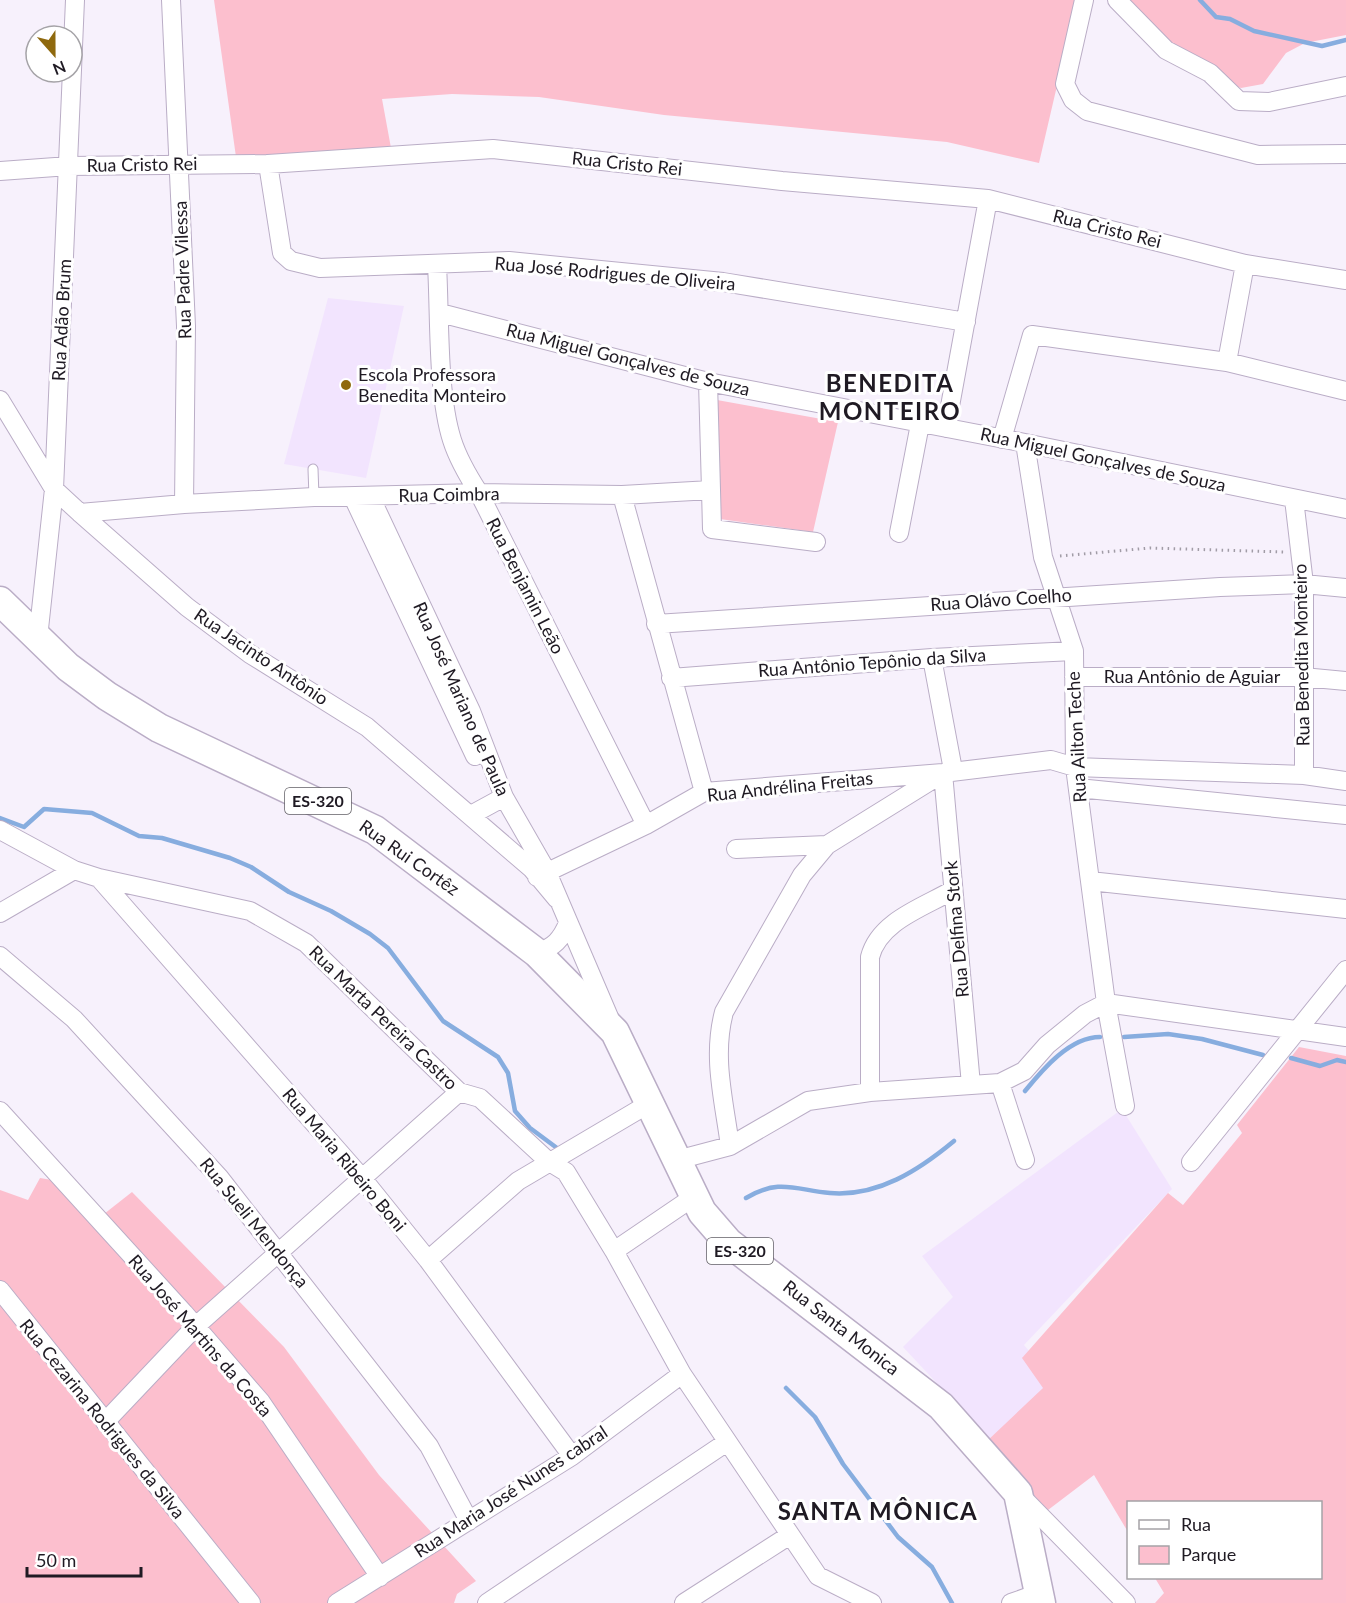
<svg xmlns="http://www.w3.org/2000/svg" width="1346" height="1603" viewBox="0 0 1346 1603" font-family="Lato,sans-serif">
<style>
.built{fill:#f2e4fe}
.green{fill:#fcbfce}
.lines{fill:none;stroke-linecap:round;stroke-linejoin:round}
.stream{stroke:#87addf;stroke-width:4.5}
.service-casing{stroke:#baadc6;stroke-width:11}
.minor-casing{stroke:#baadc6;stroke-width:20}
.primary-casing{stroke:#baadc6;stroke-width:31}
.path{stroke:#a19ca6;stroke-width:3;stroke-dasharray:1.5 4.5;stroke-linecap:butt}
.service{stroke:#fff;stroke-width:9}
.minor{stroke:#fff;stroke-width:18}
.primary{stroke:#fff;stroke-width:28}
.poi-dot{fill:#8f690e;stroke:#fff;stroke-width:2}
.labels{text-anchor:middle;stroke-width:6;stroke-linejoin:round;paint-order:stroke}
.shield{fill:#fff;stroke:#625f65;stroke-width:1.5}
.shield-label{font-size:16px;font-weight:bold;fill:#1f1a23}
.street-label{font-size:18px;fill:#1f1a23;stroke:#fff}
.poi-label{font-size:18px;fill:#1f1a23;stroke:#fff;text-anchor:start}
.district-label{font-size:24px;font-weight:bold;letter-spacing:1.5px;fill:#1f1a23;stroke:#fff}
</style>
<rect width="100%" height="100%" fill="#f7f1fc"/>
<path class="built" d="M 328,298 L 404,306 L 366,478 L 284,464 Z
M 1122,1109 L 1172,1189 L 1024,1345 L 1052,1378 L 994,1444 L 903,1347 L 953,1297 L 922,1256 Z"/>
<path class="green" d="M 214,0 L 1077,0 L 1039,163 L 947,142 L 664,115 L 539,97 L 452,94 L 382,99 L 391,148 L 236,157 Z
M 1116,0 L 1346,0 L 1346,35 L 1305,43 L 1286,53 L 1263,84 L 1241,88 L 1217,79 Z
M 717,400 L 838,422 L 813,532 L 720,519 Z
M 1299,1047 L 1346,1056 L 1346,1603 L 1155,1603 L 1164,1593 L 1155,1578 L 1320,1578 L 1320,1502 L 1128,1502 L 1128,1532 L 1094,1475 L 1048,1510 L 1000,1461 L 986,1442 L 1043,1388 L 1022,1358 L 1168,1193 L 1183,1205 L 1242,1133 L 1237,1125 Z
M 40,1178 L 52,1180 L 104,1214 L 132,1192 L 284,1347 L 379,1475 L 476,1581 L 457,1594 L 454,1603 L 0,1603 L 0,1190 L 28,1200 Z"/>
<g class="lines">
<path class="stream" d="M 1200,0 L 1216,17 L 1230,19 L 1254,31 L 1322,46 L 1346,40
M 0,818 L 24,827 L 44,809 L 92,813 L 139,836 L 162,838 L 230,858 L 251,867 L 289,892 L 331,911 L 370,934 L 388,948 L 443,1021 L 498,1057 L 508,1073 L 515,1111 L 530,1128 L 561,1151
M 1124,1037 L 1168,1034 L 1202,1039 L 1263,1055
M 1291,1058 L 1320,1066 L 1337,1060 L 1346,1062
M 1025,1091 C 1043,1069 1070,1037 1100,1037
M 746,1198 C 779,1178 796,1190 830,1193 C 878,1197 919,1170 954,1141
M 786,1388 L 815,1417 L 843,1464 L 898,1537 L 932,1567 L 952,1603"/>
<defs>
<path id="service" d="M 313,469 L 314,497"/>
<path id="minor" d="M 171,0 L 186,326 L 184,504
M 1084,0 L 1065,84 L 1073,100 L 1087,111 L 1258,155 L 1346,154
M 1117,0 L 1166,50 L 1210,73 L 1239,101 L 1269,102 L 1346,86
M 268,164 L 282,253 L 291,261 L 320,268 L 509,261 L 723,282 L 966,322
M 0,171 L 69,166 L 268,164 L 493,149 L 782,181 L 988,199 L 1245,264 L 1346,280
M 437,265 C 440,316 437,393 452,440 C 458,459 468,476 479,493 L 646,825
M 440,313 L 708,382 L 1025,443 L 1346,509
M 1227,362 L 1245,264
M 0,400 L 54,489 L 80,513 L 187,607 L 250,654 L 367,727 L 532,869 L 557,899
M 946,428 L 988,199
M 1002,439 L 1032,335 L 1227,362 L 1346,391
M 1025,443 L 1043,557 L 1074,651 L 1075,767 L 1106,1003 L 1125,1106
M 711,490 L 712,529 L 816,542
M 622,495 L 704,792
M 370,496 L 471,711 L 504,797 L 547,872 L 609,1017
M 353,497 L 475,756
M 1294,499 L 1304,584 L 1304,775
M 80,513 L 184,504 L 314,497 L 479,493 L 622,495 L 711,490 L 708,382
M 899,533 L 920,424
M 656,624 L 1220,587 L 1304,584 L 1346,588
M 38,638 L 54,489 L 75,0
M 932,658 L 953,770
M 1074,677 L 1303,677 L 1346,681
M 671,678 L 932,658 L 1074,651
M 1078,788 L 1346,815
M 471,815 L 504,797
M 0,830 L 74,870 L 99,878 L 250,911 L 306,943 L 459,1092 L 480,1098 L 548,1161 L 566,1172 L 614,1251 L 682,1374 L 818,1576 L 872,1603
M 736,849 L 827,845
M 537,877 L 646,825 L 704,792 L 943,773 L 1051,760 L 1075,767 L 1304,775 L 1346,781
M 99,878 L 362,1178 L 428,1260 L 572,1456
M 1090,881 L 1346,909
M 0,913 L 74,870
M 537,953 C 554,947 561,940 568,923
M 0,956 L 74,1019 L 219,1177 L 429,1446 L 469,1521
M 1000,1083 L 1025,1160
M 870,1092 L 870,957 C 879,921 924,907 953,890
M 0,1111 L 184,1313 L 261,1402 L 380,1577
M 730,1146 C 724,1100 712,1057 724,1012 L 802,875 L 827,845 L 943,773 L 971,1085
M 677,1160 L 730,1146 L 808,1101 L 870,1092 L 1000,1083 L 1024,1071 L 1047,1045 L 1085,1014 L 1106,1003 L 1346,1037
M 1191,1162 L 1346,970
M 614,1251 L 695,1196
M 428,1260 L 518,1181 L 650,1103
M 0,1290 L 251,1603
M 105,1422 L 196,1326 L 459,1092
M 1020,1495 L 1126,1603
M 337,1603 L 572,1456 L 682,1374
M 487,1603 L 727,1442
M 684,1603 L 790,1535
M 1011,1603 L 1039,1593"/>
<path id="primary" d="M 0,601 L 68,667 L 107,696 L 159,728 L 375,830 L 537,953 L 615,1032 L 702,1212 L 728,1242 L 941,1406 L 1018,1493 L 1041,1603"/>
</defs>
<use href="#service" class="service-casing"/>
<use href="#minor" class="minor-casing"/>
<use href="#primary" class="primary-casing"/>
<path class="path" d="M 1060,556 L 1150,548 L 1284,552"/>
<use href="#service" class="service"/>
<use href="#minor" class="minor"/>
<use href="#primary" class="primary"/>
</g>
<circle class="poi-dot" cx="346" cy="385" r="6"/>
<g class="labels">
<g class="shield">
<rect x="285" y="788" width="66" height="26" rx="4.5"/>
<rect x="707" y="1238" width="66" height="26" rx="4.5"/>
</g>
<g class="shield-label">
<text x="318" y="807">ES-320</text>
<text x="740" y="1257">ES-320</text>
</g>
<g class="street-label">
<text transform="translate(627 164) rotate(6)" y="6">Rua Cristo Rei</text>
<text transform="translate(142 165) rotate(-1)" y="6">Rua Cristo Rei</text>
<text transform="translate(1107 229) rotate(14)" y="6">Rua Cristo Rei</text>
<text transform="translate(183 270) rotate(-92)" y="6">Rua Padre Vilessa</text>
<text transform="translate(615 274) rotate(5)" y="6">Rua José Rodrigues de Oliveira</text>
<text transform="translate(62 320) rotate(-87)" y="6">Rua Adão Brum</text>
<text transform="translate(628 360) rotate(14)" y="6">Rua Miguel Gonçalves de Souza</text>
<text transform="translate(1103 460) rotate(12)" y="6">Rua Miguel Gonçalves de Souza</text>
<text transform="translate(449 495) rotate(-1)" y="6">Rua Coimbra</text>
<text transform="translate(525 586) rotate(63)" y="6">Rua Benjamin Leão</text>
<text transform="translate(1001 600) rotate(-4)" y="6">Rua Olávo Coelho</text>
<text transform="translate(1302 655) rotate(-91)" y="6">Rua Benedita Monteiro</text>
<text transform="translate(261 657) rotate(34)" y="6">Rua Jacinto Antônio</text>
<text transform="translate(872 663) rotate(-4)" y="6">Rua Antônio Tepônio da Silva</text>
<text x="1192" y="683">Rua Antônio de Aguiar</text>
<text transform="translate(461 699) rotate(66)" y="6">Rua José Mariano de Paula</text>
<text transform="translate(1077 737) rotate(-93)" y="6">Rua Ailton Teche</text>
<text transform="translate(790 787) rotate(-6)" y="6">Rua Andrélina Freitas</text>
<text transform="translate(409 858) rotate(35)" y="6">Rua Rui Cortêz</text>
<text transform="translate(957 929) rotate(-95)" y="6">Rua Delfina Stork</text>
<text transform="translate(383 1018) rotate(44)" y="6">Rua Marta Pereira Castro</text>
<text transform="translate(344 1160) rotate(50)" y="6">Rua Maria Ribeiro Boni</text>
<text transform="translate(254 1223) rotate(51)" y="6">Rua Sueli Mendonça</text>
<text transform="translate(841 1328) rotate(38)" y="6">Rua Santa Monica</text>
<text transform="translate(200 1336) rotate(49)" y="6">Rua José Martins da Costa</text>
<text transform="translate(102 1419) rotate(51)" y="6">Rua Cezarina Rodrigues da Silva</text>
<text transform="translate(511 1492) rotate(-33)" y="6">Rua Maria José Nunes cabral</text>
</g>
<g class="poi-label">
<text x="358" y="381">Escola Professora<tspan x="358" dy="21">Benedita Monteiro</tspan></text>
</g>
<g class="district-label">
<text x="890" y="392">BENEDITA<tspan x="890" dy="28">MONTEIRO</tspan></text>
<text x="878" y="1520">SANTA MÔNICA</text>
</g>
</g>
<rect x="1127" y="1501" width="195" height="78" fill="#ffffff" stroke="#a5a3a7" stroke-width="1.5"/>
<rect x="1139" y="1520" width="30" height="9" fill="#ffffff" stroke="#a5a3a7" stroke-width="1.5"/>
<text x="1181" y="1531" font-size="18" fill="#1f1a23">Rua</text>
<rect x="1139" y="1546" width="30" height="18" fill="#fcbfce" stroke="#a5a3a7" stroke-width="1.5"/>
<text x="1181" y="1561" font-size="18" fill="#1f1a23">Parque</text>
<g transform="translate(54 54) rotate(159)"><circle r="28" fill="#ffffff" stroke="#a5a3a7" stroke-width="1.5"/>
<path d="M0-4.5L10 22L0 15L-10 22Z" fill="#8f690e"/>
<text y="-9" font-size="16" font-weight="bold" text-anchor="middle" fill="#1f1a23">N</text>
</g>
<path d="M27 1567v9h114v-9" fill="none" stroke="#1f1a23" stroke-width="3"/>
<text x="36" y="1567" font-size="18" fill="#1f1a23" stroke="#ffffff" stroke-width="4.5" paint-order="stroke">50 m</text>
</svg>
